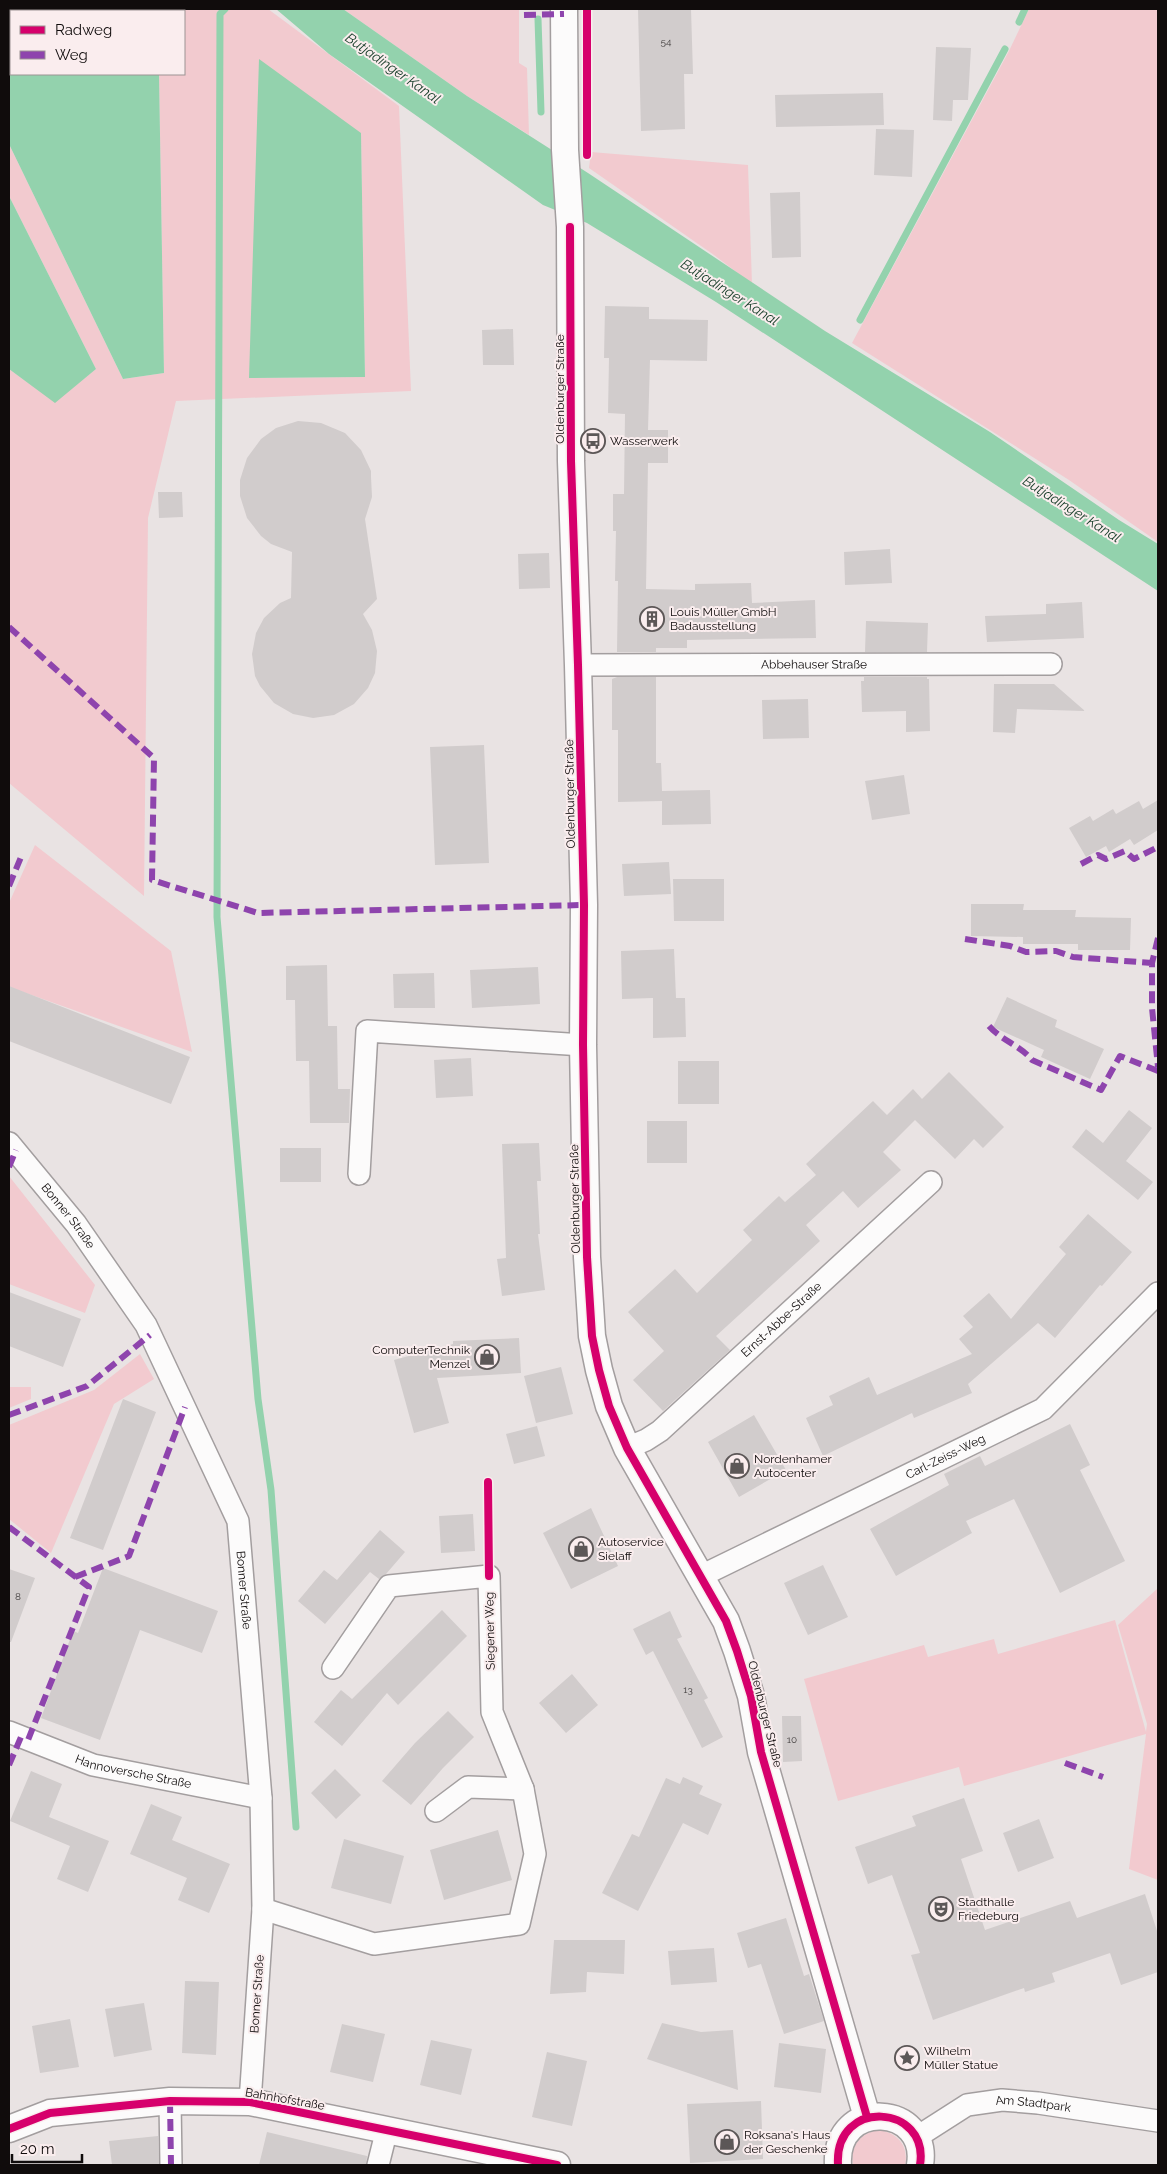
<svg xmlns="http://www.w3.org/2000/svg" width="1167" height="2174" viewBox="0 0 1167 2174" font-family="Raleway,sans-serif">
<style>
.green{fill:#f2cacf;fill-rule:evenodd}
.water{fill:#93d2ad}
.lines{fill:none;stroke-linecap:round;stroke-linejoin:round}
.stream{stroke:#93d2ad;stroke-width:7}
.building{fill:#d1cccc}
.minor-casing{stroke:#a39e9f;stroke-width:24}
.tertiary-casing{stroke:#a39e9f;stroke-width:29}
.minor{stroke:#fcfbfb;stroke-width:21}
.tertiary{stroke:#fcfbfb;stroke-width:26}
.quiet{stroke:#8e44ad;stroke-width:6;stroke-dasharray:12 6;stroke-linecap:butt}
.cycleway-casing{stroke:#faedee;stroke-width:11}
.cycleway{stroke:#d6006c;stroke-width:8}
.labels{text-anchor:middle;stroke-width:4;stroke-linejoin:round;paint-order:stroke}
.number-label{font-size:10px;fill:#413d3d}
.street-label{font-size:12px;fill:#100c0c;stroke:#faedee}
.poi-label{font-size:12px;fill:#100c0c;stroke:#faedee;text-anchor:start}
.water-label{font-size:14px;font-style:italic;fill:#143c27;stroke:#faedee}
</style>
<rect width="100%" height="100%" fill="#e9e3e3"/>
<path class="green" d="M 158,9 L 268,9 L 399,106 L 411,391 L 176,401 L 148,518 L 144,896 L 9,783 L 9,369 L 55,402 L 96,369 L 9,196 L 9,144 L 123,379 L 164,373 L 159,74 L 184,74 L 184,11 L 158,11 ZM 361,133 L 365,377 L 249,378 Z
M 343,9 L 519,9 L 519,63 L 527,68 L 529,135 L 467,96 Z
M 1029,9 L 1158,9 L 1158,542 L 1069,480 L 852,343 L 1009,51 Z
M 591,152 L 748,165 L 752,284 L 714,255 L 589,168 Z
M 35,845 L 171,951 L 192,1052 L 9,987 L 9,903 Z
M 9,1176 L 95,1285 L 85,1313 L 9,1284 Z
M 140,1354 L 154,1379 L 114,1404 L 51,1553 L 9,1519 L 9,1425 L 94,1390 Z
M 9,1387 L 31,1387 L 31,1399 L 9,1408 Z
M 1158,1588 L 1158,1880 L 1129,1869 L 1146,1734 L 964,1786 L 959,1767 L 838,1801 L 804,1679 L 924,1645 L 928,1657 L 994,1639 L 998,1654 L 1115,1620 L 1146,1732 L 1147,1724 L 1118,1625 Z
M 879,2130 C 898,2133 909,2146 905,2165 L 853,2165 C 850,2146 860,2133 879,2130 Z"/>
<path class="water" d="M 9,9 L 158,9 L 158,11 L 11,11 L 11,74 L 159,74 L 164,373 L 123,379 L 9,144 Z
M 276,9 L 343,9 L 467,96 L 588,173 L 825,331 L 990,432 L 1119,520 L 1158,544 L 1158,591 L 716,302 L 587,223 L 543,205 L 329,54 Z
M 259,59 L 361,133 L 365,377 L 249,378 Z
M 9,196 L 96,369 L 55,403 L 9,369 Z"/>
<g class="lines">
<path class="stream" d="M 225,9 L 220,14 L 217,917 L 258,1399 L 271,1490 L 296,1827
M 538,19 L 541,112
M 1019,22 L 1025,9
M 860,320 L 1005,49"/>
</g>
<path class="building" d="M 638,9 L 691,9 L 693,74 L 684,74 L 685,129 L 641,131 Z
M 936,47 L 971,48 L 968,100 L 953,100 L 952,121 L 933,120 Z
M 883,93 L 884,125 L 776,127 L 775,95 Z
M 876,129 L 914,130 L 912,177 L 874,175 Z
M 800,192 L 801,257 L 772,258 L 770,193 Z
M 605,306 L 649,307 L 649,319 L 708,320 L 707,361 L 650,360 L 648,430 L 668,430 L 668,463 L 648,463 L 646,589 L 695,590 L 695,584 L 751,583 L 752,603 L 815,600 L 816,638 L 687,640 L 687,648 L 656,648 L 656,652 L 617,652 L 618,581 L 615,581 L 616,531 L 613,531 L 613,494 L 624,494 L 625,414 L 608,413 L 609,358 L 604,358 Z
M 513,329 L 514,365 L 483,365 L 482,330 Z
M 298,421 L 321,423 L 345,433 L 361,450 L 371,471 L 371,477 L 372,497 L 365,519 L 377,599 L 363,614 L 372,630 L 377,651 L 375,673 L 368,688 L 354,704 L 334,715 L 313,718 L 293,714 L 274,703 L 260,686 L 255,676 L 252,654 L 256,633 L 264,618 L 280,603 L 291,598 L 292,552 L 271,544 L 261,536 L 247,518 L 240,496 L 240,480 L 247,458 L 261,439 L 276,428 Z
M 158,492 L 182,492 L 183,517 L 159,518 Z
M 890,549 L 892,583 L 845,585 L 844,552 Z
M 549,553 L 550,588 L 519,589 L 518,554 Z
M 1082,602 L 1084,638 L 987,642 L 985,616 L 1046,614 L 1046,604 Z
M 866,621 L 928,623 L 927,652 L 865,652 Z
M 617,677 L 656,677 L 656,763 L 661,763 L 662,791 L 710,790 L 711,824 L 662,825 L 662,801 L 618,802 L 618,730 L 612,730 L 612,679 Z
M 864,677 L 927,677 L 927,679 L 929,679 L 930,731 L 906,732 L 906,711 L 862,712 L 861,681 L 864,681 Z
M 994,684 L 1054,684 L 1085,711 L 1017,709 L 1015,733 L 993,732 Z
M 808,699 L 809,738 L 763,739 L 762,700 Z
M 484,745 L 489,863 L 435,865 L 430,747 Z
M 904,775 L 910,814 L 872,820 L 865,781 Z
M 1158,800 L 1158,830 L 1134,845 L 1130,839 L 1109,852 L 1106,846 L 1086,857 L 1069,828 L 1090,816 L 1093,821 L 1113,809 L 1116,814 L 1139,801 L 1143,809 Z
M 669,862 L 671,894 L 624,896 L 622,864 Z
M 673,879 L 724,879 L 724,921 L 674,921 Z
M 971,904 L 1024,904 L 1023,910 L 1076,910 L 1075,917 L 1131,918 L 1130,950 L 1078,950 L 1078,944 L 1023,944 L 1023,937 L 971,936 Z
M 674,949 L 676,998 L 685,998 L 686,1037 L 653,1038 L 653,998 L 622,999 L 621,951 Z
M 327,965 L 328,1026 L 337,1026 L 338,1089 L 350,1089 L 349,1123 L 310,1123 L 309,1061 L 296,1061 L 295,1000 L 286,1000 L 286,966 Z
M 538,967 L 540,1004 L 472,1008 L 470,970 Z
M 434,973 L 435,1008 L 394,1008 L 393,974 Z
M 9,986 L 190,1057 L 171,1104 L 9,1041 Z
M 1007,997 L 1057,1020 L 1055,1027 L 1104,1049 L 1090,1079 L 1041,1057 L 1044,1050 L 993,1027 Z
M 471,1058 L 473,1096 L 436,1098 L 434,1060 Z
M 678,1061 L 719,1061 L 719,1104 L 678,1104 Z
M 949,1072 L 1004,1127 L 983,1148 L 974,1139 L 955,1159 L 915,1120 L 883,1152 L 901,1170 L 858,1208 L 843,1191 L 806,1225 L 820,1241 L 716,1336 L 730,1350 L 663,1411 L 633,1380 L 664,1351 L 628,1312 L 675,1269 L 697,1293 L 752,1240 L 743,1230 L 779,1196 L 785,1202 L 816,1175 L 806,1164 L 873,1101 L 887,1115 L 913,1089 L 922,1099 Z
M 1129,1110 L 1152,1128 L 1126,1161 L 1153,1182 L 1138,1200 L 1072,1147 L 1086,1129 L 1103,1143 Z
M 647,1121 L 687,1121 L 687,1163 L 647,1163 Z
M 539,1143 L 541,1181 L 537,1181 L 540,1234 L 538,1234 L 545,1290 L 502,1296 L 497,1259 L 506,1258 L 502,1144 Z
M 280,1148 L 321,1148 L 321,1182 L 280,1182 Z
M 1088,1214 L 1132,1252 L 1102,1286 L 1100,1285 L 1055,1338 L 1038,1323 L 968,1384 L 972,1393 L 914,1418 L 912,1413 L 823,1456 L 806,1418 L 833,1405 L 829,1396 L 869,1377 L 877,1395 L 972,1354 L 959,1339 L 973,1327 L 963,1316 L 989,1293 L 1011,1319 L 1066,1254 L 1059,1247 Z
M 9,1292 L 81,1319 L 63,1367 L 9,1346 Z
M 519,1338 L 521,1373 L 437,1378 L 449,1423 L 414,1433 L 394,1360 L 453,1344 L 453,1341 Z
M 561,1367 L 573,1414 L 536,1423 L 524,1376 Z
M 123,1399 L 156,1412 L 103,1550 L 70,1538 Z
M 754,1415 L 786,1470 L 739,1497 L 708,1442 Z
M 1070,1424 L 1090,1465 L 1080,1470 L 1125,1561 L 1060,1593 L 1014,1499 L 966,1521 L 972,1533 L 896,1576 L 870,1529 L 949,1485 L 944,1474 L 980,1456 L 985,1466 Z
M 537,1426 L 545,1456 L 514,1464 L 506,1434 Z
M 591,1508 L 618,1566 L 571,1589 L 543,1533 Z
M 473,1514 L 475,1551 L 441,1553 L 439,1516 Z
M 380,1530 L 405,1552 L 386,1574 L 379,1579 L 370,1572 L 325,1624 L 298,1601 L 324,1570 L 337,1580 Z
M 823,1565 L 848,1617 L 808,1635 L 784,1583 Z
M 103,1568 L 218,1611 L 202,1653 L 140,1630 L 100,1740 L 41,1718 L 73,1631 L 78,1633 Z
M 9,1569 L 35,1578 L 11,1642 L 9,1642 Z
M 442,1610 L 467,1636 L 398,1705 L 387,1693 L 342,1746 L 314,1722 L 341,1690 L 352,1699 Z
M 670,1611 L 682,1637 L 677,1639 L 708,1698 L 704,1700 L 723,1737 L 702,1748 L 653,1651 L 646,1655 L 633,1629 Z
M 572,1674 L 598,1705 L 566,1733 L 539,1703 Z
M 448,1711 L 474,1737 L 443,1768 L 411,1805 L 382,1781 L 415,1743 Z
M 782,1716 L 801,1716 L 802,1761 L 783,1762 Z
M 335,1769 L 361,1795 L 336,1819 L 311,1793 Z
M 31,1771 L 62,1784 L 49,1817 L 109,1841 L 88,1892 L 57,1879 L 70,1846 L 10,1821 Z
M 683,1777 L 703,1786 L 699,1794 L 722,1804 L 708,1835 L 683,1823 L 638,1911 L 602,1893 L 632,1834 L 639,1837 L 666,1778 L 680,1784 Z
M 964,1798 L 983,1851 L 961,1859 L 985,1930 L 1070,1901 L 1077,1918 L 1145,1894 L 1158,1934 L 1158,1972 L 1121,1985 L 1110,1953 L 1052,1973 L 1055,1982 L 1025,1992 L 1024,1988 L 933,2020 L 911,1955 L 920,1953 L 892,1875 L 868,1884 L 855,1847 L 916,1826 L 912,1816 Z
M 151,1804 L 182,1817 L 172,1840 L 230,1864 L 209,1913 L 178,1900 L 187,1878 L 130,1854 Z
M 1039,1819 L 1054,1858 L 1018,1872 L 1003,1833 Z
M 498,1830 L 512,1880 L 444,1900 L 430,1850 Z
M 344,1839 L 404,1856 L 391,1904 L 331,1888 Z
M 786,1918 L 804,1976 L 809,1974 L 824,2021 L 784,2034 L 761,1964 L 748,1968 L 737,1933 Z
M 554,1940 L 625,1940 L 624,1974 L 587,1972 L 586,1992 L 550,1994 Z
M 714,1948 L 717,1982 L 671,1985 L 668,1951 Z
M 185,1981 L 219,1982 L 216,2055 L 182,2053 Z
M 144,2003 L 152,2050 L 114,2057 L 105,2009 Z
M 70,2019 L 79,2067 L 40,2073 L 32,2026 Z
M 662,2023 L 701,2032 L 733,2030 L 738,2090 L 647,2059 Z
M 342,2024 L 385,2034 L 373,2082 L 330,2072 Z
M 431,2040 L 472,2049 L 461,2095 L 420,2085 Z
M 779,2043 L 826,2049 L 821,2093 L 774,2087 Z
M 547,2052 L 587,2061 L 572,2126 L 532,2117 Z
M 761,2101 L 763,2159 L 690,2163 L 687,2104 Z
M 267,2132 L 367,2156 L 366,2165 L 259,2165 Z
M 158,2136 L 159,2165 L 112,2165 L 109,2141 Z"/>
<g class="lines">
<defs>
<g id="minor">
<path id="s1" d="M 578,665 L 1051,664"/>
<path id="s2" d="M 9,1143 L 76,1224 L 146,1325 L 238,1521 L 261,1798 L 263,1909 L 250,2102"/>
<path d="M 359,1174 L 367,1031 L 583,1045"/>
<path id="s3" d="M 627,1448 L 646,1440 L 660,1431 L 931,1182"/>
<path id="s4" d="M 701,1576 L 1043,1409 L 1158,1293"/>
<path id="s5" d="M 9,1732 L 93,1765 L 261,1798"/>
<path d="M 436,1811 L 468,1787 L 523,1789"/>
<path d="M 263,1909 L 374,1944 L 519,1924 L 535,1854 L 523,1789 L 492,1712 L 489,1576 L 389,1586 L 333,1668"/>
<path d="M 170,2101 L 171,2165"/>
<path id="s6" d="M 917,2137 L 967,2105 L 1002,2100 L 1038,2103 L 1158,2121"/>
<path d="M 378,2165 L 387,2129"/>
</g>
<path id="tertiary" d="M 564,9 L 565,150 L 570,227 L 571,461 L 578,665 L 584,905 L 583,1045 L 587,1257 L 592,1336 L 599,1370 L 609,1406 L 627,1448 L 726,1621 L 737,1651 L 751,1696 L 761,1752 L 867,2117
M 9,2129 L 50,2113 L 170,2101 L 250,2102 L 557,2165
M 838,2165 C 834,2097 930,2104 920,2165"/>
</defs>
<use href="#minor" class="minor-casing"/>
<use href="#tertiary" class="tertiary-casing"/>
<use href="#minor" class="minor"/>
<use href="#tertiary" class="tertiary"/>
<path class="quiet" d="M 524,15 L 564,14
M 9,627 L 154,758 L 152,880 L 258,913 L 584,905
M 1081,864 L 1098,855 L 1106,859 L 1125,851 L 1134,859 L 1158,847
M 9,886 L 21,857
M 1158,938 L 1152,963 L 1152,1008 L 1158,1067
M 965,939 L 1010,946 L 1026,952 L 1056,951 L 1073,957 L 1152,963
M 989,1026 C 1001,1040 1021,1046 1032,1060 L 1101,1090 L 1120,1056 L 1158,1071
M 9,1167 L 16,1150
M 9,1415 L 87,1386 L 150,1335
M 9,1527 L 89,1587 L 28,1740
M 75,1577 L 129,1556 L 185,1407
M 1065,1763 L 1103,1777
M 9,1765 L 21,1737
M 170,2101 L 171,2165"/>
<defs>
<path id="cycleway" d="M 587,9 L 587,155
M 570,227 L 571,461 L 578,665 L 584,905 L 583,1045 L 587,1257 L 592,1336 L 599,1370 L 609,1406 L 627,1448 L 726,1621 L 737,1651 L 751,1696 L 761,1752 L 867,2117
M 488,1482 L 489,1576
M 9,2129 L 50,2113 L 170,2101 L 250,2102 L 557,2165
M 838,2165 C 834,2097 930,2104 920,2165"/>
</defs>
<use href="#cycleway" class="cycleway-casing"/>
<use href="#cycleway" class="cycleway"/>
</g>
<defs>
<symbol id="bus-ring" viewBox="-11 -11 22 22"><circle r="9.5" fill="#faedee" stroke="#5c5757" stroke-width="1.5"/><path d="M-5-6H5V4H4V6H2V4H-2V6H-4V4H-5ZM-3.5-4V0h7V-4ZM-3.5 1.2v1.5H-2V1.2ZM2 1.2v1.5H3.5V1.2Z" fill="#5c5757"/></symbol>
<symbol id="building-ring" viewBox="-11 -11 22 22"><circle r="9.5" fill="#faedee" stroke="#5c5757" stroke-width="1.5"/><path d="M-4-6H4V6H1V3H-1V6H-4ZM-2.5-4.3h1.7v1.8h-1.7ZM.8-4.3h1.7v1.8H.8ZM-2.5-1h1.7V.8h-1.7ZM.8-1h1.7V.8H.8Z" fill="#5c5757"/></symbol>
<symbol id="shop-ring" viewBox="-11 -11 22 22"><circle r="9.5" fill="#faedee" stroke="#5c5757" stroke-width="1.5"/><path d="M-5-2.5h2.3a2.7 3.5 0 0 1 5.4 0H5L5.5 6h-11ZM-1.5-2.5h3a1.5 2.3 0 0 0-3 0Z" fill="#5c5757"/></symbol>
<symbol id="theatre-ring" viewBox="-11 -11 22 22"><circle r="9.5" fill="#faedee" stroke="#5c5757" stroke-width="1.5"/><path d="M-5-5.5Q0-4 5-5.5V0Q5 5 0 6Q-5 5-5 0ZM-3.3-2.5H-1v1.5H-3.3ZM1-2.5H3.3v1.5H1ZM-2.8 1Q0 5.5 2.8 1Z" fill="#5c5757"/></symbol>
<symbol id="sight-ring" viewBox="-11 -11 22 22"><circle r="9.5" fill="#faedee" stroke="#5c5757" stroke-width="1.5"/><path d="M0-6L1.8-2.2L6-1.7L2.9 1.2L3.7 5.4L0 3.3L-3.7 5.4L-2.9 1.2L-6-1.7L-1.8-2.2Z" fill="#5c5757"/></symbol>
</defs>
<g fill-rule="evenodd">
<use href="#bus-ring" x="579" y="427" width="28" height="28"/>
<use href="#building-ring" x="638" y="605" width="28" height="28"/>
<use href="#shop-ring" x="473" y="1343" width="28" height="28"/>
<use href="#shop-ring" x="723" y="1452" width="28" height="28"/>
<use href="#shop-ring" x="567" y="1535" width="28" height="28"/>
<use href="#theatre-ring" x="927" y="1895" width="28" height="28"/>
<use href="#sight-ring" x="893" y="2044" width="28" height="28"/>
<use href="#shop-ring" x="713" y="2128" width="28" height="28"/>
</g>
<g class="labels">
<g class="number-label">
<text x="666" y="45">54</text>
<text x="18" y="1600">8</text>
<text x="688" y="1693">13</text>
<text x="792" y="1743">10</text>
</g>
<g class="street-label">
<text transform="translate(560 389) rotate(-90)" y="4">Oldenburger Straße</text>
<text dy="4" stroke="none"><textPath href="#s1" startOffset="236">Abbehauser Straße</textPath></text>
<text transform="translate(570 794) rotate(-91)" y="4">Oldenburger Straße</text>
<text transform="translate(575 1199) rotate(-91)" y="4">Oldenburger Straße</text>
<text dy="4" stroke="none"><textPath href="#s2" startOffset="94">Bonner Straße</textPath></text>
<text dy="4" stroke="none"><textPath href="#s3" startOffset="202">Ernst-Abbe-Straße</textPath></text>
<text dy="4" stroke="none"><textPath href="#s4" startOffset="272">Carl-Zeiss-Weg</textPath></text>
<text dy="4" stroke="none"><textPath href="#s2" startOffset="514">Bonner Straße</textPath></text>
<text transform="translate(490 1631) rotate(-91)" y="4">Siegener Weg</text>
<text transform="translate(765 1714) rotate(76)" y="4">Oldenburger Straße</text>
<text dy="4" stroke="none"><textPath href="#s5" startOffset="131">Hannoversche Straße</textPath></text>
<text transform="translate(257 1994) rotate(-86)" y="4">Bonner Straße</text>
<text transform="translate(285 2099) rotate(10)" y="4">Bahnhofstraße</text>
<text dy="4" stroke="none"><textPath href="#s6" startOffset="126">Am Stadtpark</textPath></text>
</g>
<g class="poi-label">
<text x="610" y="445">Wasserwerk</text>
<text x="670" y="616">Louis Müller GmbH<tspan x="670" dy="14">Badausstellung</tspan></text>
<text x="470" y="1354" text-anchor="end">ComputerTechnik<tspan x="470" dy="14">Menzel</tspan></text>
<text x="754" y="1463">Nordenhamer<tspan x="754" dy="14">Autocenter</tspan></text>
<text x="598" y="1546">Autoservice<tspan x="598" dy="14">Sielaff</tspan></text>
<text x="958" y="1906">Stadthalle<tspan x="958" dy="14">Friedeburg</tspan></text>
<text x="924" y="2055">Wilhelm<tspan x="924" dy="14">Müller Statue</tspan></text>
<text x="744" y="2139">Roksana's Haus<tspan x="744" dy="14">der Geschenke</tspan></text>
</g>
<g class="water-label">
<text transform="translate(393 68) rotate(35)" y="5">Butjadinger Kanal</text>
<text transform="translate(730 292) rotate(32)" y="5">Butjadinger Kanal</text>
<text transform="translate(1072 509) rotate(32)" y="5">Butjadinger Kanal</text>
</g>
</g>
<rect width="1167" height="2174" fill="none" stroke="#100c0c" stroke-width="20"/>
<rect x="10" y="10" width="175" height="65" fill="#faedee" stroke="#9c9394"/>
<rect x="20" y="26" width="25" height="8" fill="#d6006c" stroke="#9c9394"/>
<text x="55" y="35" font-size="15" fill="#100c0c">Radweg</text>
<rect x="20" y="51" width="25" height="8" fill="#8e44ad" stroke="#9c9394"/>
<text x="55" y="60" font-size="15" fill="#100c0c">Weg</text>
<path d="M12 2154v8h70v-8" fill="none" stroke="#100c0c" stroke-width="2.5"/>
<text x="20" y="2154" font-size="15" fill="#100c0c" stroke="#faedee" stroke-width="4" paint-order="stroke">20 m</text>
</svg>
